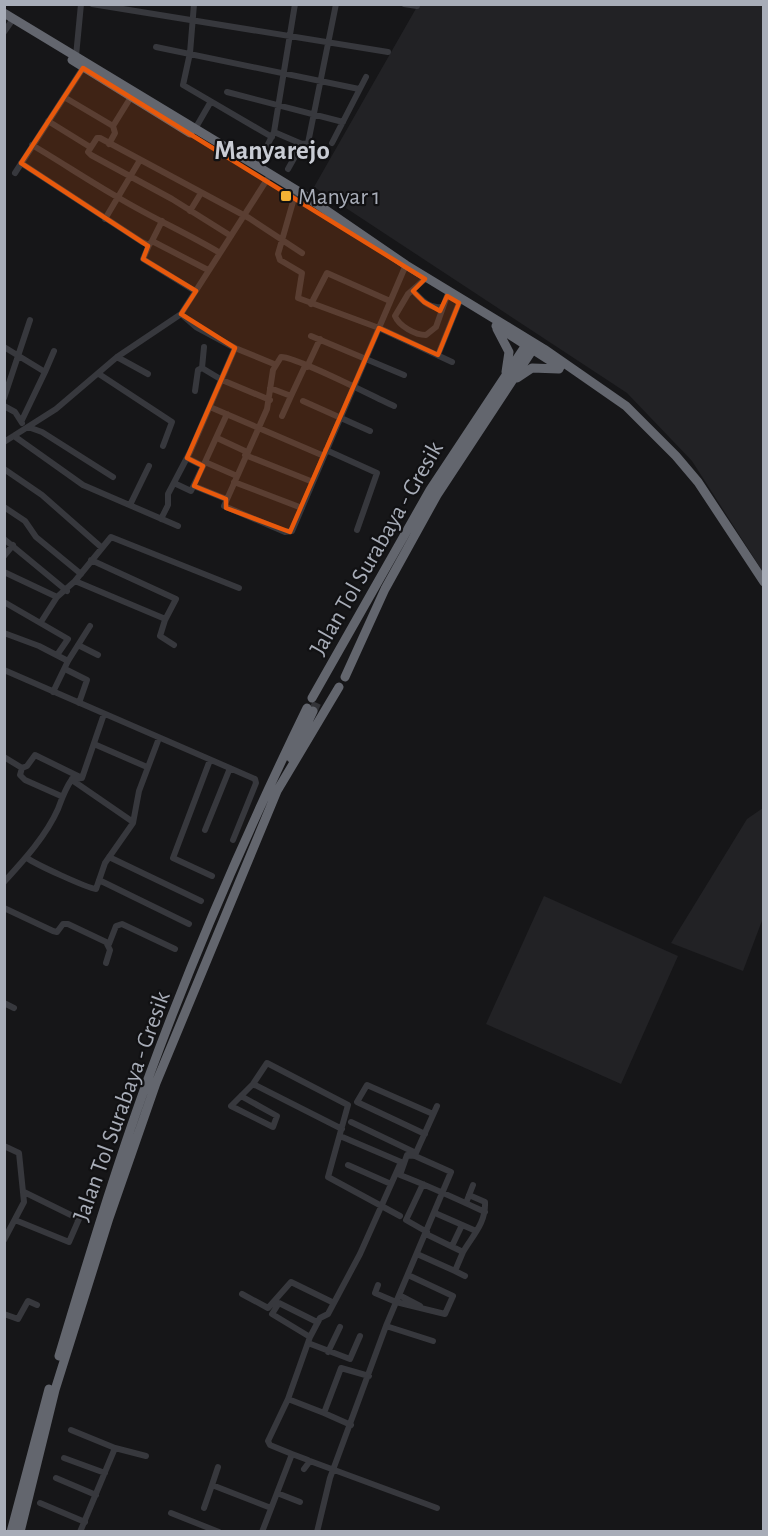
<svg xmlns="http://www.w3.org/2000/svg" width="768" height="1536" viewBox="0 0 768 1536" font-family="'Alegreya Sans',sans-serif">
<style>
.built{fill:#222225}
.lines{fill:none;stroke-linecap:round;stroke-linejoin:round}
.highway-tunnel{stroke:#333438;stroke-width:9;stroke-dasharray:9 4.5;stroke-linecap:butt}
.minor{stroke:#37383d;stroke-width:6}
.highway{stroke:#63666e;stroke-width:9}
.marked{fill:#e8590c;fill-opacity:0.2;stroke:#e8590c;stroke-width:4.5;stroke-linejoin:round}
.poi-dot{fill:#f2b134;stroke:#111113;stroke-width:2}
.labels{text-anchor:middle;stroke-width:4.5;stroke-linejoin:round;paint-order:stroke}
.poi-label{font-size:24px;fill:#a8adb8;stroke:#111113;text-anchor:start}
.street-label{font-size:24px;fill:#a8adb8;stroke:#111113}
.quarter-label{font-size:27px;font-weight:bold;fill:#c9ccd4;stroke:#111113}
</style>
<rect width="100%" height="100%" fill="#161618"/>
<path class="built" d="M 418,5 L 763,5 L 763,572 L 692,461 L 627,393 L 314,187 Z
M 763,808 L 763,918 L 743,971 L 671,943 L 747,819 Z
M 544,896 L 678,956 L 621,1084 L 486,1024 Z"/>
<g class="lines">
<path class="highway-tunnel" d="M 313,711 L 318,700"/>
<path class="minor" d="M 92,4 L 388,52
M 194,4 L 190,53 L 183,85 L 272,137
M 404,4 L 417,6
M 4,32 L 11,22
M 156,47 L 359,89
M 76,56 L 81,4
M 227,92 L 343,122
M 64,97 L 113,126 L 115,133 L 109,144
M 48,121 L 90,147
M 113,126 L 131,97
M 195,129 L 210,103
M 274,132 L 302,144 L 308,143 L 336,4
M 332,143 L 366,77
M 32,145 C 61,162 89,181 119,198 C 152,218 187,233 220,253
M 21,163 L 142,242 L 149,245 L 152,241 L 208,270
M 257,166 L 274,132 L 295,4
M 288,169 L 302,144
M 15,173 L 83,68
M 295,195 L 278,254 L 280,260 L 302,273 L 298,298 L 379,328 L 452,362
M 190,211 L 201,193
M 105,219 L 140,160
M 231,236 L 172,199 L 91,155 L 88,152 L 97,138 L 100,138 L 249,218 L 302,253
M 152,241 L 162,221
M 149,245 L 143,259 L 195,291
M 425,279 L 408,294 L 395,316 C 399,326 415,335 426,335 L 436,327 L 447,296
M 413,291 C 421,299 429,309 441,307
M 311,304 L 327,273 L 390,301
M 311,336 L 404,375
M 4,347 L 45,372 L 54,351
M 235,348 L 274,364
M 438,355 L 459,303
M 117,357 L 148,374
M 307,367 L 320,339
M 202,368 L 222,380 L 270,400
M 99,374 L 172,422 L 163,446
M 270,388 L 291,396 L 305,366
M 195,391 L 198,370 L 202,368 L 204,347
M 4,398 L 30,320
M 303,401 L 370,431
M 4,406 L 15,412 L 22,423
M 394,406 C 374,397 297,357 281,357 L 273,370 L 267,409 L 224,506 L 285,532 L 292,531 L 405,267
M 210,407 L 324,456
M 282,416 L 291,396
M 22,420 L 45,372
M 28,427 L 42,432 L 113,477
M 14,436 L 83,485 L 178,526
M 217,438 L 247,452
M 4,442 L 56,409 L 117,357 L 181,314 L 268,178
M 326,450 L 377,473 L 357,530
M 245,455 L 313,482
M 187,458 L 203,466
M 205,462 L 227,414
M 4,469 L 42,495 L 101,547
M 234,482 L 302,508
M 174,483 L 191,491 L 205,462 L 237,476
M 194,486 L 226,499
M 130,505 L 149,466
M 4,507 L 25,521 L 36,537 L 81,574
M 161,519 L 168,505 L 168,494 L 190,452 L 235,348 L 196,327 L 181,314
M 4,539 L 67,591
M 4,556 L 13,545
M 91,560 L 176,599 L 165,620
M 4,572 L 57,597 L 75,581 L 111,537 L 239,588
M 75,581 L 163,618 L 165,620 L 160,636 L 174,645
M 4,602 L 68,639 L 57,655
M 41,622 L 57,597
M 4,633 L 39,646 L 68,661
M 78,645 L 98,655
M 65,669 L 87,680 L 79,703
M 4,670 L 255,779 L 256,783 L 233,840
M 53,692 L 68,661 L 90,626
M 94,744 L 147,767
M 4,757 L 22,768 L 27,766 L 35,755 L 82,778 L 72,779
M 210,760 L 173,858 L 212,876
M 22,768 L 20,775 L 25,780 L 61,796
M 82,778 L 104,714
M 72,780 L 133,822
M 205,830 L 230,768
M 109,857 L 201,901
M 27,858 C 35,864 87,888 96,889 L 105,863 L 133,823 L 139,791 L 159,738
M 99,880 L 189,924
M 4,882 C 24,860 46,836 58,809 C 62,798 65,789 72,779
M 4,908 L 53,931 L 57,932 L 63,924 L 68,924 L 106,942 L 110,950 L 106,963
M 109,944 L 116,926 L 122,924 L 175,949
M 4,1003 L 14,1008
M 253,1084 L 342,1129
M 241,1096 L 277,1116 L 273,1127 L 231,1106 L 253,1084 L 267,1063 L 348,1105 L 328,1177 L 400,1216
M 351,1122 L 416,1153
M 425,1134 L 357,1102 L 367,1085 L 433,1114
M 4,1146 L 19,1153 L 24,1202 L 4,1240
M 415,1155 L 437,1106
M 348,1165 L 391,1184
M 423,1184 L 406,1220 L 427,1232
M 466,1203 L 473,1185
M 435,1213 L 476,1231
M 15,1220 L 69,1242 L 79,1219 L 24,1192
M 426,1234 L 463,1252 L 455,1271 L 465,1276
M 452,1246 L 462,1225
M 463,1252 C 473,1235 486,1223 485,1202 L 469,1195
M 417,1254 L 455,1271
M 378,1285 L 375,1293 L 396,1302 L 445,1314 L 453,1296 L 408,1275
M 242,1294 L 268,1308 L 291,1282 L 334,1303
M 399,1295 L 420,1306
M 4,1314 L 18,1319 L 28,1301 L 37,1305
M 386,1326 L 433,1341
M 310,1337 L 320,1318 L 328,1314 L 360,1254 L 401,1162 L 340,1136
M 308,1343 L 350,1359 L 360,1336
M 328,1352 L 340,1327
M 288,1399 L 324,1413 L 341,1368 L 369,1376
M 324,1413 L 351,1425
M 71,1430 L 115,1448 L 80,1532
M 115,1448 L 146,1456
M 292,1454 L 308,1460
M 64,1458 L 105,1473
M 304,1469 L 310,1461 L 437,1508
M 56,1478 L 96,1495
M 212,1485 L 218,1467
M 277,1493 L 300,1502
M 40,1503 L 85,1522
M 204,1508 L 212,1485 L 271,1508
M 171,1513 L 219,1532
M 262,1532 L 292,1454 L 270,1445 L 268,1441 L 288,1399 L 310,1337 L 272,1314 L 279,1303 L 317,1322
M 317,1532 L 330,1478 L 386,1326 L 451,1172 L 415,1156 L 407,1155 L 400,1175 C 429,1186 457,1199 485,1212"/>
<path class="highway" d="M 4,13 L 298,191 L 406,265 L 544,349 L 626,406 L 676,456 L 698,482 L 764,582
M 72,60 L 190,133
M 496,326 L 560,367
M 497,329 L 509,352 L 506,372
M 517,378 L 532,368 L 559,369
M 345,677 L 385,589 L 437,495 L 535,346
M 312,698 L 430,490 L 528,342
M 291,758 L 313,711
M 59,1356 C 87,1263 115,1170 148,1079 C 194,953 248,829 307,708
M 11,1532 L 49,1389
M 20,1532 L 55,1390 L 109,1218 L 156,1083 L 277,791 L 339,687"/>
</g>
<path class="marked" d="M 83,68 L 425,279 L 413,291 L 424,302 L 440,311 L 447,296 L 459,303 L 438,355 L 379,328 L 290,532 L 226,508 L 226,499 L 194,486 L 203,466 L 187,458 L 235,348 L 181,314 L 196,291 L 143,259 L 148,246 L 21,163 Z"/>
<rect class="poi-dot" x="280" y="190" width="12" height="12" rx="3"/>
<g class="labels">
<g class="poi-label">
<text x="298" y="204">Manyar 1</text>
</g>
<g class="street-label">
<text transform="translate(376 548) rotate(-60)" y="8">Jalan Tol Surabaya - Gresik</text>
<text transform="translate(121 1106) rotate(-70)" y="8">Jalan Tol Surabaya - Gresik</text>
</g>
<g class="quarter-label">
<text x="272" y="159">Manyarejo</text>
</g>
</g>
<rect width="768" height="1536" fill="none" stroke="#a8adb8" stroke-width="12"/>
</svg>
